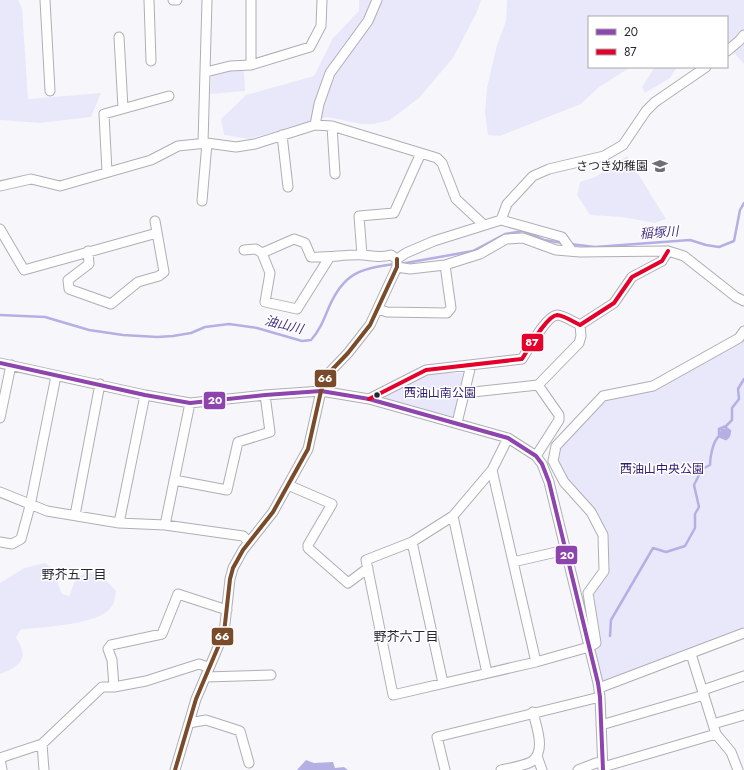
<svg xmlns="http://www.w3.org/2000/svg" width="744" height="770" viewBox="0 0 744 770" font-family="Jost,'Noto Sans JP',sans-serif">
<style>
.green{fill:#e8e8fa}
.water{fill:#b4b0e4}
.lines{fill:none;stroke-linecap:round;stroke-linejoin:round}
.stream{stroke:#b4b0e4;stroke-width:2.5}
.minor-casing{stroke:#afaeb6;stroke-width:11}
.minor{stroke:#fefefe;stroke-width:9}
.bus-1-casing{stroke:#fff;stroke-width:7}
.bus-2-casing{stroke:#fff;stroke-width:7}
.bus-3-casing{stroke:#fff;stroke-width:7}
.bus-1{stroke:#8e44ad;stroke-width:4}
.bus-2{stroke:#e4002b;stroke-width:4}
.bus-3{stroke:#7a4b2a;stroke-width:4}
.bus-dot{fill:#262530;stroke:#fff;stroke-width:1.5}
.labels{text-anchor:middle;stroke-width:3;stroke-linejoin:round;paint-order:stroke}
.poi-label{font-size:12px;fill:#262530;stroke:#fff;text-anchor:end}
.park-label{font-size:12px;fill:#321c71;stroke:#fff}
.water-label{font-size:13px;font-style:italic;fill:#413085;stroke:#fff}
.neighbourhood-label{font-size:13px;fill:#262530;stroke:#fff}
.line-badge{stroke:#fff;stroke-width:1.5}
.badge-label{font-size:11px;text-anchor:middle;font-weight:bold;fill:#fff}
</style>
<rect width="100%" height="100%" fill="#f7f7fb"/>
<path class="green" d="M 0,0 L 18,0 L 22,8 L 28,99 L 101,93 L 91,117 L 39,123 L 0,120 Z
M 359,0 L 481,0 L 477,12 L 453,58 L 419,98 L 390,120 L 374,124 L 361,124 L 327,117 L 249,139 L 224,135 L 221,119 L 246,95 L 314,76 L 333,38 L 359,11 Z
M 507,0 L 744,0 L 744,64 L 727,45 L 727,17 L 589,17 L 589,67 L 631,67 L 599,87 L 581,104 L 500,136 L 488,135 L 485,112 L 487,88 L 497,45 L 506,21 Z
M 655,67 L 677,67 L 670,78 L 645,93 L 642,87 Z
M 212,71 L 244,71 L 245,91 L 210,94 Z
M 627,156 L 666,219 L 655,223 L 622,217 L 590,215 L 577,195 L 580,182 L 595,177 Z
M 744,331 L 744,629 L 598,683 L 589,647 L 596,643 L 588,593 L 604,571 L 603,535 L 553,461 L 556,446 L 603,396 L 653,386 Z
M 428,373 L 466,373 L 454,417 L 385,399 L 385,397 Z
M 45,563 L 52,568 L 62,594 L 69,596 C 72,592 72,586 75,582 C 89,562 106,579 116,591 C 115,596 115,602 112,606 C 100,626 42,626 20,630 L 16,638 C 30,658 20,667 0,674 L 0,583 L 24,568 Z"/>
<path class="water" d="M 306,760 L 314,763 L 333,762 L 335,768 L 344,767 L 348,770 L 297,770 Z"/>
<g class="lines">
<path class="stream" d="M 570,244 L 595,247 L 690,240 L 706,245 L 719,247 L 734,241 L 740,210 L 744,203
M 400,264 L 473,251 L 505,234 L 523,231 L 544,240 L 563,243
M 0,315 L 45,317 L 89,330 L 123,335 L 157,337 L 173,336 L 191,333 L 205,327 L 229,324 L 257,328 L 302,341 L 311,340 C 320,330 324,319 329,307 C 344,273 359,269 395,264
M 720,435 L 722,437 L 726,437 L 728,435 L 728,431 L 722,430 L 721,434 L 725,436 L 727,433 L 724,430 L 722,433 L 725,434 L 724,433
M 719,436 L 726,439 L 729,436 L 730,431 L 725,427
M 610,636 L 611,620 L 653,548 L 666,552 L 685,546 L 695,528 L 695,514 L 699,507 L 694,485 L 702,469 L 710,465 C 710,457 713,441 719,436 L 719,429 L 726,426 L 732,420 L 732,408 L 739,399 L 738,389 L 744,379"/>
<defs>
<path id="minor" d="M 45,0 L 50,91
M 149,0 L 151,61
M 173,0 L 177,0
M 119,37 L 123,108
M 727,51 L 739,41 L 744,35
M 251,65 L 251,0
M 206,72 L 230,66 L 251,65 L 310,47 L 321,26 L 322,0
M 315,125 L 319,104 L 330,73 L 368,21 L 377,0
M 332,126 L 335,174
M 282,135 L 288,187
M 203,143 L 207,0
M 107,172 L 104,114 L 169,96
M 0,186 L 31,179 L 60,186 L 151,160 L 178,146 L 207,143 L 236,147 L 255,144 L 315,125 L 332,126 L 437,158 L 442,163 L 456,199 L 484,225
M 202,201 L 207,143
M 501,220 L 507,204 L 533,176 L 549,169 L 604,156 L 623,145 L 646,111 L 655,102 L 706,67
M 0,229 L 24,270 L 157,233
M 244,250 L 256,249 L 262,253 L 270,273 L 265,302 L 297,309 L 329,258
M 88,251 L 89,264 L 68,280 L 69,289 L 111,304 L 138,282 L 159,276 L 164,272 L 155,221
M 262,253 L 294,239 L 305,243 L 311,257 C 329,258 346,254 363,255 C 374,256 380,258 391,255 L 397,259
M 362,255 L 359,216 L 394,213 L 421,153
M 397,259 L 406,253 L 434,241 L 501,220 L 562,237 L 572,251
M 397,267 L 410,269 L 445,265 L 480,254 L 506,239 L 523,238 L 556,250 L 580,252 L 668,251 L 684,256 L 736,297 L 744,301
M 378,309 L 387,312 L 447,313 L 451,308 L 445,265
M 0,363 L 145,395 L 190,403 L 265,395 L 321,391 L 369,399 L 508,438 L 536,456 L 542,464 L 549,482 L 598,683 L 600,697 L 603,770
M 464,393 L 538,385 L 579,343 L 581,336 L 580,325
M 369,399 L 426,370 L 522,359 C 528,350 546,316 557,315 C 563,315 574,322 580,325 L 614,303 L 632,277 L 662,261 L 668,251
M 0,418 L 11,365
M 457,423 L 471,365
M 508,438 L 492,470 L 453,516 L 412,542 L 366,560 L 393,695 L 536,662 L 589,647 L 596,643 L 588,593 L 604,571 L 603,535 L 591,512 L 564,482 L 553,461 L 556,446 L 603,396 L 653,386 L 739,338 L 744,331
M 536,456 L 559,420 L 559,415 L 538,385
M 492,470 L 536,662
M 174,480 L 227,490 L 238,442 L 270,432 L 265,395
M 288,485 L 332,504 L 308,545 L 308,548 L 348,583 L 368,568
M 0,492 L 47,511 L 119,523 L 165,525 L 243,536 L 249,542
M 75,515 L 100,384
M 453,516 L 487,673
M 119,523 L 145,395
M 165,525 L 190,403
M 0,542 L 12,544 L 21,539 L 30,506 L 56,376
M 412,542 L 443,683
M 513,562 L 565,550
M 691,654 L 716,734 L 731,752 L 738,770
M 205,677 L 271,675
M 114,687 L 112,660 L 108,649 L 111,645 L 162,634 L 178,594 L 227,610
M 599,688 L 744,633
M 703,690 L 744,676
M 189,723 L 206,720 L 240,731 L 249,763
M 713,724 L 744,715
M 601,725 L 704,695
M 42,744 L 44,770
M 537,756 L 542,770
M 0,758 L 42,744 L 102,687 L 114,687 L 146,681 L 199,664 L 208,667
M 0,758 L 2,770
M 603,767 L 716,734
M 175,770 L 196,699 L 224,633 L 230,579 L 233,568 L 243,550 L 273,512 L 308,449 L 321,391 L 326,376 L 348,353 L 370,325 L 397,267 L 397,259
M 445,770 L 437,737 L 600,697
M 501,770 C 510,768 523,766 531,762 C 547,752 536,726 533,712
M 578,770 L 596,763 L 603,762"/>
</defs>
<use href="#minor" class="minor-casing"/>
<use href="#minor" class="minor"/>
<defs>
<path id="bus-1" d="M 0,363 L 145,395 L 190,403 L 265,395 L 321,391 L 369,399 L 508,438 L 536,456 L 542,464 L 549,482 L 598,683 L 600,697 L 603,770"/>
<path id="bus-2" d="M 369,399 L 426,370 L 522,359 C 528,350 546,316 557,315 C 563,315 574,322 580,325 L 614,303 L 632,277 L 662,261 L 668,251"/>
<path id="bus-3" d="M 175,770 L 196,699 L 224,633 L 230,579 L 233,568 L 243,550 L 273,512 L 308,449 L 321,391 L 326,376 L 348,353 L 370,325 L 397,267 L 397,259"/>
</defs>
<use href="#bus-1" class="bus-1-casing"/>
<use href="#bus-2" class="bus-2-casing"/>
<use href="#bus-3" class="bus-3-casing"/>
<use href="#bus-1" class="bus-1"/>
<use href="#bus-2" class="bus-2"/>
<use href="#bus-3" class="bus-3"/>
</g>
<defs>
<symbol id="school-bare" viewBox="-9 -9 18 18"><path d="M0-5L7-2L0 1L-7-2ZM-4 1L0 2.5L4 1V4Q0 6-4 4Z" fill="#6f6e77" stroke="#fff" stroke-width="2.5" paint-order="stroke"/></symbol>
</defs>
<g fill-rule="evenodd">
<use href="#school-bare" x="649" y="155" width="22" height="22"/>
</g>
<circle class="bus-dot" cx="377" cy="395" r="3.5"/>
<g class="labels">
<g class="poi-label">
<text x="648" y="170">さつき幼稚園</text>
</g>
<g class="park-label">
<text x="440" y="397">西油山南公園</text>
<text x="662" y="473">西油山中央公園</text>
</g>
<g class="water-label">
<text transform="translate(659 232) rotate(-4)" y="5">稲塚川</text>
<text transform="translate(284 324) rotate(14)" y="5">油山川</text>
</g>
<g class="neighbourhood-label">
<text x="74" y="579">野芥五丁目</text>
<text x="406" y="641">野芥六丁目</text>
</g>
</g>
<g class="line-badge">
<rect x="521" y="333" width="23" height="19" rx="4" fill="#e4002b"/>
<rect x="314" y="369" width="23" height="19" rx="4" fill="#7a4b2a"/>
<rect x="203" y="391" width="23" height="19" rx="4" fill="#8e44ad"/>
<rect x="555" y="545" width="23" height="20" rx="4" fill="#8e44ad"/>
<rect x="211" y="627" width="23" height="19" rx="4" fill="#7a4b2a"/>
</g>
<g class="badge-label">
<text x="532" y="346">87</text>
<text x="325" y="382">66</text>
<text x="215" y="404">20</text>
<text x="567" y="559">20</text>
<text x="222" y="640">66</text>
</g>
<rect x="588" y="16" width="140" height="52" fill="#ffffff" stroke="#a8a8ac"/>
<rect x="596" y="29" width="20" height="6" fill="#8e44ad" stroke="#a8a8ac"/>
<text x="624" y="36" font-size="12" fill="#262530">20</text>
<rect x="596" y="49" width="20" height="6" fill="#e4002b" stroke="#a8a8ac"/>
<text x="624" y="56" font-size="12" fill="#262530">87</text>
</svg>
